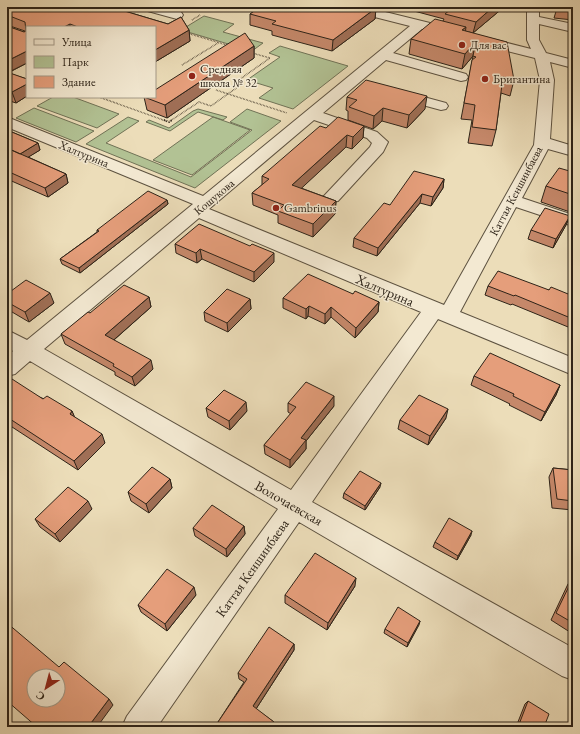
<svg xmlns="http://www.w3.org/2000/svg" width="580" height="734" viewBox="0 0 580 734" font-family="'EB Garamond',serif">
<style>
.green{fill:#b2c294;stroke:#707256}
.lines{fill:none;stroke-linecap:round;stroke-linejoin:round}
.minor-casing{stroke:#5d5240;stroke-width:2}
.path-far1{stroke:#2d2318;stroke-width:1.5;stroke-dasharray:0.5 1;stroke-linecap:butt}
.path{stroke:#2d2318;stroke-width:2;stroke-dasharray:1 1.5;stroke-linecap:butt}
.minor{fill:#f3e9d2;fill-rule:evenodd}
.wall{fill:#c5886a;stroke:#2d2318}
.shaded-wall{fill:#a06f56;stroke:#2d2318}
.building{fill:#e59e7b;stroke:#2d2318;fill-rule:evenodd}
.poi-dot{fill:#8f2418;stroke:#f3e9d2;stroke-width:1.5}
.labels{text-anchor:middle;stroke-width:3;stroke-linejoin:round;paint-order:stroke}
.far-poi-label{font-size:12px;fill:#2d2318;stroke:#f3e9d2;text-anchor:start}
.far-street-label{font-size:12px;fill:#2d2318;stroke:#f3e9d2}
.street-label{font-size:14px;fill:#2d2318;stroke:#f3e9d2}
</style>
<rect width="100%" height="100%" fill="#ecddb9"/>
<filter id="stains"><feTurbulence type="fractalNoise" baseFrequency=".005" numOctaves="4"/><feColorMatrix values="0 0 0 0 .2 0 0 0 0 .09 0 0 0 0 .02 0 0 0 .5 -.17"/></filter>
<radialGradient id="worn" r=".72"><stop offset=".6" stop-color="#630" stop-opacity="0"/><stop offset="1" stop-color="#630" stop-opacity=".3"/></radialGradient>
<path class="green" d="M 204,16 L 234,24 L 223,32 L 263,43 L 252,51 L 181,30 Z
M 280,46 L 348,66 L 293,109 L 259,98 L 273,88 L 247,80 L 280,57 L 269,53 Z
M 53,97 L 73,97 L 119,114 L 97,128 L 37,106 Z
M 34,108 L 94,131 L 76,142 L 16,118 Z
M 198,109 L 227,117 L 223,120 L 198,112 L 170,131 L 146,122 L 149,120 L 169,128 L 193,111 Z
M 247,109 L 281,121 L 195,188 L 86,144 L 128,117 L 139,121 L 106,143 L 191,177 L 252,130 L 230,122 Z
M 213,117 L 250,130 L 192,175 L 153,160 Z"/>
<g class="lines">
<defs>
<path id="minor" d="M 142,7 L 161,7 L 181,12 L 183,15 L 181,18 L 177,19 L 144,10 Z
M 345,7 L 365,7 L 434,24 L 436,27 L 434,30 L 430,31 L 422,29 L 393,53 L 466,74 L 468,77 L 466,80 L 461,81 L 386,60 L 323,113 L 377,132 L 388,142 L 383,152 L 338,201 L 332,202 L 326,201 L 323,197 L 370,147 L 372,143 L 367,138 L 314,120 L 209,209 L 444,305 L 534,145 L 540,80 L 535,58 L 475,43 L 474,40 L 475,37 L 480,36 L 531,49 L 527,40 L 527,7 L 539,7 L 539,17 L 573,24 L 573,32 L 539,24 L 539,40 L 546,53 L 573,60 L 573,68 L 550,62 L 554,80 L 550,139 L 573,146 L 573,156 L 548,149 L 522,198 L 573,215 L 573,226 L 516,207 L 460,312 L 573,358 L 573,375 L 438,319 L 312,502 L 573,648 L 573,680 L 562,676 L 299,522 L 157,727 L 122,727 L 127,716 L 278,509 L 30,361 L 15,374 L 7,376 L 7,356 L 13,351 L 7,348 L 7,330 L 27,340 L 193,204 L 7,127 L 7,117 L 203,196 L 410,26 L 347,10 ZM 199,218 L 421,312 L 291,490 L 44,349 Z
M 398,90 L 446,103 L 448,106 L 446,109 L 441,110 L 393,97 L 391,94 L 393,91 Z"/>
</defs>
<use href="#minor" class="minor-casing"/>
<path class="path-far1" d="M 192,20 L 200,15
M 187,33 L 230,46
M 182,65 L 218,43
M 216,90 L 287,113
M 99,97 L 166,121
M 170,121 L 199,102 L 211,106 L 239,86 L 233,84 L 270,58 L 252,53"/>
<path class="path" d="M 164,120 L 169,122 L 172,120"/>
<use href="#minor" class="minor"/>
</g>
<path class="wall" d="M 7,7 L 111,7 L 168,24 L 181,17 L 189,30 L 190,41 L 155,62 L 155,27 L 27,27 L 27,63 L 8,73 L 27,79 L 27,96 L 16,103 L 7,100 L 7,26 L 24,32 L 25,31 L 7,25 Z
M 260,7 L 390,7 L 385,11 L 376,8 L 375,19 L 332,51 L 272,35 L 272,31 L 250,25 L 250,14 Z
M 399,7 L 504,7 L 473,33 L 465,31 L 514,80 L 510,96 L 501,93 L 496,130 L 492,146 L 468,143 L 472,120 L 461,119 L 473,56 L 462,69 L 409,54 L 411,39 L 443,21 L 444,19 Z
M 573,7 L 573,20 L 554,18 L 557,8 Z
M 254,46 L 254,58 L 167,118 L 147,110 L 144,97 Z
M 347,97 L 425,109 L 407,128 L 382,121 L 373,129 L 348,120 L 348,111 L 346,110 Z
M 364,126 L 363,138 L 352,149 L 346,147 L 301,188 L 336,201 L 335,214 L 313,237 L 278,223 L 278,215 L 253,205 L 252,193 L 262,185 L 262,176 L 326,128 Z
M 7,130 L 38,143 L 40,150 L 28,157 L 66,174 L 68,183 L 48,197 L 7,179 Z
M 573,172 L 573,213 L 541,202 L 546,186 Z
M 444,179 L 443,188 L 431,206 L 420,203 L 377,256 L 353,247 L 354,238 L 390,205 Z
M 167,200 L 168,204 L 80,273 L 62,264 L 60,259 L 97,232 L 97,230 Z
M 570,216 L 566,225 L 553,248 L 528,239 L 531,230 Z
M 175,244 L 274,262 L 254,282 L 202,259 L 197,263 L 176,253 Z
M 488,286 L 549,290 L 573,296 L 573,329 L 512,304 L 511,305 L 485,295 Z
M 7,294 L 54,303 L 29,322 L 7,309 Z
M 353,294 L 379,302 L 378,312 L 355,338 L 331,317 L 325,324 L 308,316 L 306,319 L 283,308 L 283,298 Z
M 149,297 L 151,307 L 114,340 L 153,369 L 135,386 L 115,375 L 115,372 L 65,344 L 61,334 L 90,313 Z
M 250,299 L 251,309 L 228,332 L 205,321 L 204,312 Z
M 474,376 L 560,385 L 556,395 L 541,421 L 509,405 L 510,404 L 471,385 Z
M 7,383 L 72,411 L 74,417 L 105,443 L 78,470 L 9,425 L 7,426 Z
M 288,403 L 334,406 L 306,441 L 306,449 L 290,468 L 265,454 L 264,445 L 291,414 L 288,412 Z
M 206,408 L 247,411 L 230,430 L 208,417 Z
M 446,418 L 428,445 L 398,429 L 400,420 Z
M 553,468 L 573,470 L 573,510 L 552,508 L 549,477 Z
M 170,479 L 172,488 L 149,513 L 131,501 L 128,492 Z
M 380,487 L 365,510 L 343,498 L 344,493 Z
M 92,509 L 60,542 L 40,527 L 35,519 Z
M 244,526 L 245,534 L 227,557 L 195,536 L 193,528 Z
M 471,535 L 457,560 L 433,547 L 435,542 Z
M 573,578 L 573,634 L 551,620 L 568,584 Z
M 355,586 L 327,630 L 285,603 L 285,595 Z
M 196,595 L 167,631 L 141,612 L 138,605 Z
M 420,621 L 407,647 L 384,633 L 385,629 Z
M 294,644 L 294,650 L 256,709 L 274,722 L 274,727 L 219,727 L 218,722 L 244,682 L 239,679 L 238,673 Z
M 528,701 L 544,727 L 516,727 L 525,704 Z"/>
<path class="shaded-wall" d="M 386,7 L 390,7 L 385,11 Z
M 493,7 L 504,7 L 473,33 L 476,22 Z
M 376,8 L 375,19 L 332,51 L 333,40 Z
M 70,24 L 70,27 L 64,27 Z
M 466,27 L 464,41 L 462,30 Z
M 189,30 L 190,41 L 155,62 L 155,50 Z
M 476,41 L 473,56 L 462,69 L 465,54 Z
M 254,46 L 254,58 L 167,118 L 165,105 Z
M 27,51 L 27,63 L 7,73 L 7,61 Z
M 27,84 L 27,96 L 16,103 L 12,92 Z
M 427,96 L 425,109 L 407,128 L 409,115 Z
M 383,108 L 382,121 L 373,129 L 374,116 Z
M 364,126 L 363,138 L 352,149 L 353,137 Z
M 347,135 L 346,147 L 292,197 L 292,185 Z
M 38,143 L 40,150 L 22,161 L 20,154 Z
M 66,174 L 68,183 L 48,197 L 45,188 Z
M 444,179 L 443,188 L 431,206 L 433,197 Z
M 422,194 L 420,203 L 377,256 L 378,248 Z
M 167,200 L 168,204 L 80,273 L 79,268 Z
M 336,201 L 335,214 L 313,237 L 313,224 Z
M 570,216 L 566,225 L 553,248 L 556,239 Z
M 200,249 L 202,259 L 197,263 L 196,253 Z
M 274,253 L 274,262 L 254,282 L 254,272 Z
M 50,293 L 54,303 L 29,322 L 25,312 Z
M 149,297 L 151,307 L 108,345 L 105,335 Z
M 250,299 L 251,309 L 228,332 L 227,323 Z
M 379,302 L 378,312 L 355,338 L 356,328 Z
M 309,306 L 308,316 L 306,319 L 306,309 Z
M 331,307 L 331,317 L 325,324 L 325,314 Z
M 151,360 L 153,369 L 135,386 L 132,377 Z
M 560,385 L 556,395 L 541,421 L 545,412 Z
M 334,396 L 334,406 L 306,441 L 306,449 L 290,468 L 290,460 L 301,438 Z
M 246,402 L 247,411 L 230,430 L 229,421 Z
M 448,409 L 446,418 L 428,445 L 430,436 Z
M 72,411 L 76,420 L 70,414 Z
M 7,421 L 9,425 L 7,426 Z
M 102,434 L 105,443 L 78,470 L 74,461 Z
M 170,479 L 172,488 L 149,513 L 146,504 Z
M 381,483 L 380,487 L 365,510 L 365,506 Z
M 88,501 L 92,509 L 60,542 L 55,534 Z
M 244,526 L 245,534 L 227,557 L 226,549 Z
M 472,531 L 471,535 L 457,560 L 458,556 Z
M 356,578 L 355,586 L 327,630 L 328,623 Z
M 194,587 L 196,595 L 167,631 L 165,624 Z
M 420,621 L 419,625 L 407,647 L 408,643 Z
M 294,644 L 294,650 L 254,712 L 253,706 Z
M 109,699 L 113,705 L 97,727 L 88,727 Z
M 274,722 L 274,727 L 271,727 Z"/>
<path class="building" d="M 7,7 L 111,7 L 168,24 L 181,17 L 189,30 L 155,50 L 155,27 L 78,27 L 70,24 L 64,27 L 27,27 L 27,51 L 7,61 L 7,26 L 24,32 L 26,31 L 25,22 L 7,15 L 7,13 L 9,12 L 7,11 Z
M 260,7 L 373,7 L 376,8 L 333,40 L 272,24 L 276,21 L 250,14 Z
M 443,7 L 493,7 L 476,22 L 445,14 L 451,9 Z
M 557,7 L 573,7 L 573,9 L 557,8 Z
M 435,19 L 466,27 L 462,30 L 507,42 L 514,80 L 503,77 L 496,130 L 472,127 L 475,105 L 464,103 L 472,60 L 476,57 L 473,56 L 476,41 L 465,54 L 411,39 Z
M 245,33 L 254,46 L 165,105 L 144,97 L 155,97 L 155,90 Z
M 7,72 L 27,79 L 27,84 L 12,92 L 7,90 Z
M 366,80 L 427,96 L 409,115 L 383,108 L 374,116 L 349,107 L 357,100 L 347,97 Z
M 338,117 L 364,126 L 353,137 L 347,135 L 292,185 L 336,201 L 313,224 L 278,211 L 284,205 L 252,193 L 269,179 L 262,176 L 320,126 L 326,128 Z
M 7,130 L 38,143 L 20,154 L 7,148 Z
M 7,148 L 66,174 L 45,188 L 7,171 Z
M 559,168 L 573,172 L 573,195 L 546,186 Z
M 414,171 L 444,179 L 433,197 L 422,194 L 378,248 L 354,238 L 384,203 L 390,205 Z
M 148,191 L 167,200 L 79,268 L 60,259 L 99,231 L 97,230 Z
M 545,208 L 570,216 L 556,239 L 531,230 Z
M 199,224 L 250,246 L 252,244 L 274,253 L 254,272 L 200,249 L 196,253 L 175,244 Z
M 498,271 L 549,290 L 551,287 L 573,296 L 573,319 L 515,295 L 514,296 L 488,286 Z
M 308,274 L 353,294 L 355,291 L 379,302 L 356,328 L 331,307 L 325,314 L 309,306 L 306,309 L 283,298 Z
M 26,280 L 50,293 L 25,312 L 7,302 L 7,294 Z
M 124,285 L 149,297 L 105,335 L 151,360 L 132,377 L 113,366 L 114,364 L 61,334 L 88,312 L 90,313 Z
M 227,289 L 250,299 L 227,323 L 204,312 Z
M 490,353 L 560,385 L 545,412 L 513,396 L 514,394 L 474,376 Z
M 12,379 L 43,399 L 47,396 L 72,411 L 70,414 L 102,434 L 74,461 L 7,417 L 7,383 Z
M 306,382 L 334,396 L 301,438 L 306,440 L 290,460 L 264,445 L 296,407 L 288,403 Z
M 224,390 L 246,402 L 229,421 L 206,408 Z
M 419,395 L 448,409 L 430,436 L 400,420 Z
M 152,467 L 170,479 L 146,504 L 128,492 Z
M 553,468 L 573,470 L 573,501 L 557,499 Z
M 360,471 L 381,483 L 365,506 L 344,493 Z
M 68,487 L 88,501 L 55,534 L 35,519 Z
M 212,505 L 244,526 L 226,549 L 193,528 Z
M 449,518 L 472,531 L 458,556 L 435,542 Z
M 315,553 L 356,578 L 328,623 L 285,595 Z
M 167,569 L 194,587 L 165,624 L 138,605 Z
M 573,578 L 573,623 L 556,613 Z
M 398,607 L 420,621 L 408,643 L 385,629 Z
M 7,623 L 59,667 L 64,662 L 109,699 L 88,727 L 37,727 L 7,701 ZM 34,676 L 58,676 L 58,700 L 34,700 Z
M 269,627 L 294,644 L 253,706 L 274,722 L 271,727 L 224,727 L 218,722 L 247,679 L 238,673 Z
M 528,701 L 549,714 L 544,727 L 518,727 Z"/>
<g class="poi-dot">
<circle cx="462" cy="45" r="4"/>
<circle cx="192" cy="76" r="4"/>
<circle cx="485" cy="79" r="4"/>
<circle cx="276" cy="208" r="4"/>
</g>
<g class="labels">
<g class="far-poi-label">
<text x="470" y="49">Для вас</text>
<text x="200" y="73">Средняя<tspan x="200" dy="14">школа № 32</tspan></text>
<text x="493" y="83">Бригантина</text>
<text x="284" y="212">Gambrinus</text>
</g>
<g class="far-street-label">
<text transform="translate(84 154) rotate(22)" y="4">Халтурина</text>
<text transform="translate(516 191) rotate(-62)" y="4">Каттая Кеншинбаева</text>
<text transform="translate(214 197) rotate(-40)" y="4">Кошукова</text>
</g>
<g class="street-label">
<text transform="translate(385 290) rotate(23)" y="5">Халтурина</text>
<text transform="translate(289 503) rotate(30)" y="5">Волочаевская</text>
<text transform="translate(252 568) rotate(-55)" y="5">Каттая Кеншинбаева</text>
</g>
</g>
<rect width="580" height="734" fill="none" stroke="#ecddb9" stroke-width="24"/>
<rect x="8" y="8" width="564" height="718" fill="none" stroke="#2d2318" stroke-width="2"/>
<rect x="12" y="12" width="556" height="710" fill="none" stroke="#2d2318"/>
<rect x="26" y="26" width="130" height="72" fill="#f3e9d2" stroke="#a49a88"/>
<rect x="34" y="39" width="20" height="6" fill="#f3e9d2" stroke="#a49a88"/>
<text x="62" y="46" font-size="12" fill="#2d2318">Улица</text>
<rect x="34" y="56" width="20" height="12" fill="#b2c294" stroke="#a49a88"/>
<text x="62" y="66" font-size="12" fill="#2d2318">Парк</text>
<rect x="34" y="76" width="20" height="12" fill="#e59e7b" stroke="#a49a88"/>
<text x="62" y="86" font-size="12" fill="#2d2318">Здание</text>
<g transform="translate(46 688) rotate(216)"><circle r="19" fill="#f3e9d2" stroke="#a49a88"/>
<path d="M0-3L7 15L0 10L-7 15Z" fill="#8f2418"/>
<text y="-6" font-size="11" font-weight="bold" text-anchor="middle" fill="#2d2318">С</text>
</g>
<rect width="100%" height="100%" filter="url(#stains)"/>
<rect width="100%" height="100%" fill="url(#worn)"/>
</svg>
